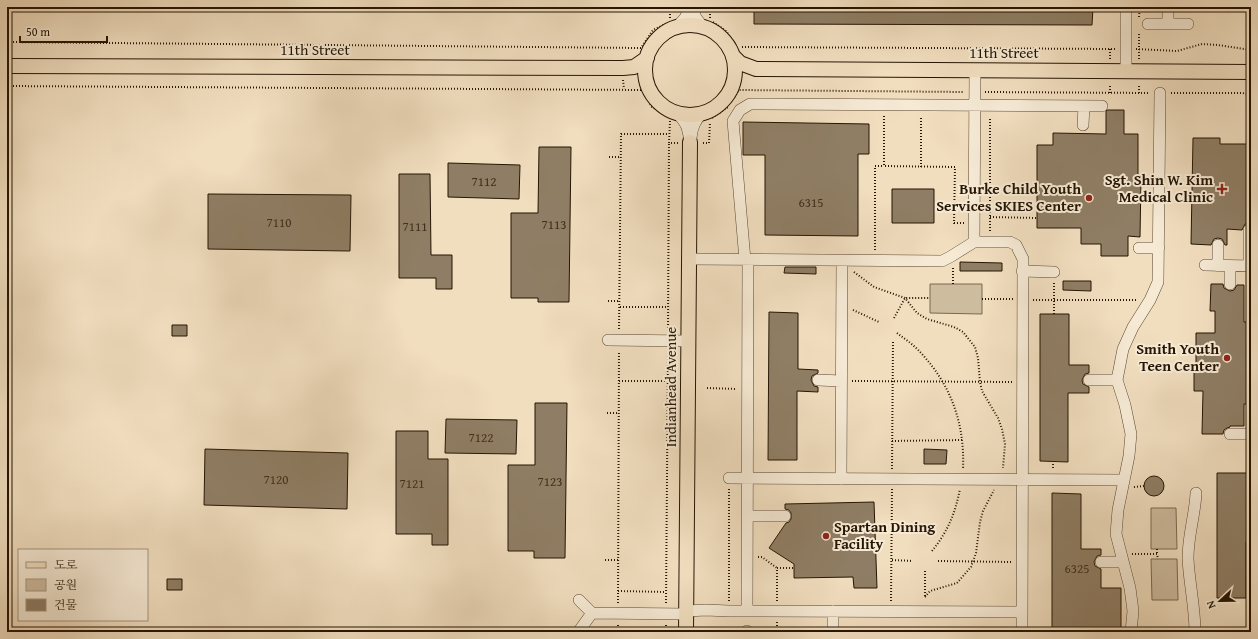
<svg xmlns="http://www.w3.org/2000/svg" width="1258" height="639" viewBox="0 0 1258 639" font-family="'Gentium Book Plus','Noto Serif KR',serif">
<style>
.green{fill:#cebc9f;stroke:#7a6851}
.building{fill:#8f7e65;stroke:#251503}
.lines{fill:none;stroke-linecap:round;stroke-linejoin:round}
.minor-casing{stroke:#584732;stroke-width:12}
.major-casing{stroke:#251503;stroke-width:16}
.path{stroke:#251503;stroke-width:2;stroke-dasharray:1 2;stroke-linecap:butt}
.minor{stroke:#f6ead5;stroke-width:11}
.major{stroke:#f1debf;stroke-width:14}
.poi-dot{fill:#8f2418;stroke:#f6ead5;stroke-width:1.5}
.labels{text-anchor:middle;stroke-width:4;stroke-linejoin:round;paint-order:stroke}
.number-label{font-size:13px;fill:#402f1c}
.street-label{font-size:15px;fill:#251503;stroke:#f6ead5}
.poi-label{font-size:15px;font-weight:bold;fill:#251503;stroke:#f6ead5;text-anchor:end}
</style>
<rect width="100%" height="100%" fill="#f1debf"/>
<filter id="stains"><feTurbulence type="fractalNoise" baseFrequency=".005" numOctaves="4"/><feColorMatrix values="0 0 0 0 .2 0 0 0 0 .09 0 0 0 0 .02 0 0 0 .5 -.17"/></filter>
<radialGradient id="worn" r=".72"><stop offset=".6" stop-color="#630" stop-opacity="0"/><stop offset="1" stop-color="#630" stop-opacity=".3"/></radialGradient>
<path class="green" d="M 930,284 L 982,284 L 982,314 L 930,313 Z
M 1151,508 L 1176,508 L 1177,549 L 1151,549 Z
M 1151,559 L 1177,559 L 1178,600 L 1152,600 Z"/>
<path class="building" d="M 754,7 L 1093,7 L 1092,25 L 754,24 Z
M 1107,110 L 1124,110 L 1124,134 L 1138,134 L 1138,179 L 1141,178 L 1140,237 L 1128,236 L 1128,256 L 1101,256 L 1101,244 L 1081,244 L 1081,228 L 1037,228 L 1037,145 L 1053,145 L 1053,133 L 1106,134 L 1106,111 Z
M 743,122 L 869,124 L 869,154 L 858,154 L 858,236 L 765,235 L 765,155 L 743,155 Z
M 1193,138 L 1220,138 L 1220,144 L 1251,144 L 1251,223 L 1245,224 L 1242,230 L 1227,229 L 1227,245 L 1225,245 L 1222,239 L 1218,238 L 1214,239 L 1211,245 L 1191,244 Z
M 539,147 L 571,147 L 569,302 L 538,302 L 538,298 L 511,298 L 511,213 L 538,213 Z
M 448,163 L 520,165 L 519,199 L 448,197 Z
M 399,174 L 430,174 L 431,255 L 452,255 L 452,289 L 436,289 L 436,278 L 399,278 Z
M 892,189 L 934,189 L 934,223 L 892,223 Z
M 208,194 L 351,195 L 350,251 L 208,249 Z
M 960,262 L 1002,263 L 1002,271 L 960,271 Z
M 785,267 L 816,267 L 816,274 L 784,273 Z
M 1063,281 L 1091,281 L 1091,291 L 1063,290 Z
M 1211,284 L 1223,284 L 1224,288 L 1230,291 L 1234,290 L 1237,285 L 1244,285 L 1244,322 L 1248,322 L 1248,331 L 1251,331 L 1250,378 L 1251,378 L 1251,404 L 1244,404 L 1244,426 L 1230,426 L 1230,427 L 1227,428 L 1224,430 L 1223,434 L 1202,434 L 1203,391 L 1194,391 L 1194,368 L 1196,368 L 1196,333 L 1215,333 L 1215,311 L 1210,311 Z
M 769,312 L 798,313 L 798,369 L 818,370 L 818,373 L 812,376 L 811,380 L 814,386 L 818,387 L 818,392 L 797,391 L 797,460 L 768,460 Z
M 1040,314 L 1069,314 L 1069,365 L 1089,365 L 1089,373 L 1085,374 L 1082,380 L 1083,384 L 1089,387 L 1089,393 L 1068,393 L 1068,462 L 1040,461 Z
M 172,325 L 187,325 L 187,336 L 172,336 Z
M 535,403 L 567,403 L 565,558 L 534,558 L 534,551 L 508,551 L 508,465 L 535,465 Z
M 446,419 L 517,420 L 516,454 L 445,453 Z
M 396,431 L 428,431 L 428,459 L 448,459 L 448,545 L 432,545 L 432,534 L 396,534 Z
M 205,449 L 348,453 L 347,509 L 204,505 Z
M 924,449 L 947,450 L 946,464 L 924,464 Z
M 1217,473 L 1247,473 L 1247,516 L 1251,516 L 1251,542 L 1246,542 L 1246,598 L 1217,598 Z
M1144 486a10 10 0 1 1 20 0a10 10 0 1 1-20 0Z
M 1052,493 L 1081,494 L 1081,549 L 1101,549 L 1101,555 L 1097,556 L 1094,562 L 1095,566 L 1101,569 L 1101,588 L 1121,588 L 1121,632 L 1052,632 Z
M 874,502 L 877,588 L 854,588 L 853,577 L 794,578 L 794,564 L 769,548 L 786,523 L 789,522 L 791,519 L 791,513 L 789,510 L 785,509 L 785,504 Z
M 167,579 L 182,579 L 182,590 L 167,590 Z"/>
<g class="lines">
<defs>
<path id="minor" d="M 692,7 L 696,18 L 703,27
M 1148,24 L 1188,24
M 1168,24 L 1168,7
M 677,27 L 685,18 L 690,7
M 975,70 L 974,242 L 1010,242 L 1016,245 L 1023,259 L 1022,632
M 1126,71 L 1126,7
M 676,112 C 687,123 688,128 690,142
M 1083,125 L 1084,106
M 691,138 C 692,127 695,121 702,113
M 1139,248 L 1159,248
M 689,259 L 942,261 L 950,257 L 974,242
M 745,260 L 733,121 L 740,110 L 750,104 L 1102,106
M 1205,265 L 1251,266
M 1218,266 L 1218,245
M 1249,266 L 1249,230
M 1022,271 L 1054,272
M 1230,284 L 1230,266
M 608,340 L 689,341
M 818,380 L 841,381
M 1089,380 L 1117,380
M 1230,434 L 1251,434
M 729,478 L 1124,480
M 841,479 L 842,260
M 747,516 L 785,516
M 1101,562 L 1123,562
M 579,600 L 592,613 L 686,614
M 687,611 L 706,610 L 729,611 L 1022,612
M 747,611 L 748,260
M 579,631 L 592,613
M 747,632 L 747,631
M 833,632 L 833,611
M 1131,632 L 1133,611 L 1130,588 L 1116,534 L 1118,510 L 1129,456 L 1131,434 L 1125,405 L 1117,380 L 1123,349 L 1133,327 L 1150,300 L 1158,282 L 1160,93
M 1195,632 C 1195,607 1189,582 1188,558 C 1188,535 1195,515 1196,493"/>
<path id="major" d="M645 70a45 45 0 1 1 90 0a45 45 0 1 1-90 0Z
M 733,56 L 740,63 L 756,69 L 1251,72
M 7,66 L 623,68 L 634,67 L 647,58
M 686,632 L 690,142"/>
</defs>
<use href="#minor" class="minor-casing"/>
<use href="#major" class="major-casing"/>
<path class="path" d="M 1139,17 L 1140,7
M 670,18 L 670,7
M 710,18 L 710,7
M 713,22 L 726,31 L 735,44
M 7,42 L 641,48 L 653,30 L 668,23
M 742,47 L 1115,49
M 1136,49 L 1177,51 L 1202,44 L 1218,45 L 1251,50
M 1110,59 L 1110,49
M 1139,59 L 1139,32
M 623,80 L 624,89
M 7,86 L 642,90 L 652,107 L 666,116
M 985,92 L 1150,93
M 1110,93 L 1110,84
M 1139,93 L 1139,84
M 1171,93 L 1243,93 L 1251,96
M 731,102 L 739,90 L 964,92
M 884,116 L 884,166 L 955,167 L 954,223 L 964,223
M 712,118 L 728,107
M 670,121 L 669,143 L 679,143
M 703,143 L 709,143 L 710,122
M 609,157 L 620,157
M 921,167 L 921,116
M 990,217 L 1037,218
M 990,231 L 990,117
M 875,250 L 875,166 L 883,166
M 854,272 L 874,287 L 905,298 L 917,313 L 927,319 L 954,327 L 963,332 L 975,347 L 978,358 L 980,382 L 982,391 L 998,418 L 1002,429 L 1005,444 L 1003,468
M 1054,283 L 1054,314
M 953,284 L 953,267
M 982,299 L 1013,299
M 1033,300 L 1137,300
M 608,301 L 620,301
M 620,307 L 668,307
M 853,310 L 879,322
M 894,318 L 905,298 L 930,298
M 619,329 L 621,134 L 669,134
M 668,331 L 669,143
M 897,333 C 905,339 914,345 921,353 C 951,385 965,424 963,469
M 1250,363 L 1251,363
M 619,381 L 667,381
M 852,381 L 1012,382
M 707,388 L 736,389
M 607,413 L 619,413
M 892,441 L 962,440
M 1053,468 L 1053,462
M 892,469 L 893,340
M 1134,487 L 1144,486
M 1157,549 L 1157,554
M 932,551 C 948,531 955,514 960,489
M 1132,554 L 1157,554 L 1158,559
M 758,557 L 762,557 L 777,568
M 605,560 L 618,560
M 892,560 L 913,561
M 938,561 L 1011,562
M 618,591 L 666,592
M 925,596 L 925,571
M 925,597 L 930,591 L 957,583 L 971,567 L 976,553 L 980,522 L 983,511 L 994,490
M 729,601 L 729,489
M 777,601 L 777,568 L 794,568
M 891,601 L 892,489
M 618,603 L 619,351
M 666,603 L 668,351
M 706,629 L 736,630
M 757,631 L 777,631
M 618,632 L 618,623
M 666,632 L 666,625
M 777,632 L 777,621"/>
<use href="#minor" class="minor"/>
<use href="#major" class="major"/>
</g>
<g class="poi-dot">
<path d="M1220 183h4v4h4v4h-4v4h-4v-4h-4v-4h4z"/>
<circle cx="1089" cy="198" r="4"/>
<circle cx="1227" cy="358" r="4"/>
<circle cx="826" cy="536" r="4"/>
</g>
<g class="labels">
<g class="number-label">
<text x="484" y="186">7112</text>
<text x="811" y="207">6315</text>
<text x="279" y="227">7110</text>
<text x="554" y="229">7113</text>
<text x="415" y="231">7111</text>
<text x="481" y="442">7122</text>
<text x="276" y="484">7120</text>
<text x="550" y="486">7123</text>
<text x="412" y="488">7121</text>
<text x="1077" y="573">6325</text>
</g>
<g class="street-label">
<text x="315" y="55">11th Street</text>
<text x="1004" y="58">11th Street</text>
<text transform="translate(671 387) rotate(-90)" y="5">Indianhead Avenue</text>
</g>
<g class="poi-label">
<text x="1213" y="185">Sgt. Shin W. Kim<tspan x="1213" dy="17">Medical Clinic</tspan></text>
<text x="1081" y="194">Burke Child Youth<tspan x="1081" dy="17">Services SKIES Center</tspan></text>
<text x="1219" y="354">Smith Youth<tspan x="1219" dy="17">Teen Center</tspan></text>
<text x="834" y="532" text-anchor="start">Spartan Dining<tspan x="834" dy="17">Facility</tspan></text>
</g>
</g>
<rect width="1258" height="639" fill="none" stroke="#f1debf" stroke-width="24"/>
<rect x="8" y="8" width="1242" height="623" fill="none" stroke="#251503" stroke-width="2"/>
<rect x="12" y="12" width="1234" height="615" fill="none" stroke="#251503"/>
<rect x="18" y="549" width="130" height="72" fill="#f6ead5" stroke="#a29581"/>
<rect x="26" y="562" width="20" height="6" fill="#f1debf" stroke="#a29581"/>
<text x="54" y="569" font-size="12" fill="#251503">도로</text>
<rect x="26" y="579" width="20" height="12" fill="#cebc9f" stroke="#a29581"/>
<text x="54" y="589" font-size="12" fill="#251503">공원</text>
<rect x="26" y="599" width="20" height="12" fill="#8f7e65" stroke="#a29581"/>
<text x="54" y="609" font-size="12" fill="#251503">건물</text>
<g transform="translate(1220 601) rotate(248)" stroke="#f6ead5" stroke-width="3" paint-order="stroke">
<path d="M0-3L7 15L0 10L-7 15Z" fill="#251503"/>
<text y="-6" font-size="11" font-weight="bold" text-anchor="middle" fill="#251503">N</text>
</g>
<path d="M20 36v6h87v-6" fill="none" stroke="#251503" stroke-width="2"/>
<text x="26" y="36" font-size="12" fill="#251503" stroke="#f6ead5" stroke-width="3" paint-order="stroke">50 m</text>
<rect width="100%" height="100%" filter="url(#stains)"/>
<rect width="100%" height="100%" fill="url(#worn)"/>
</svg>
